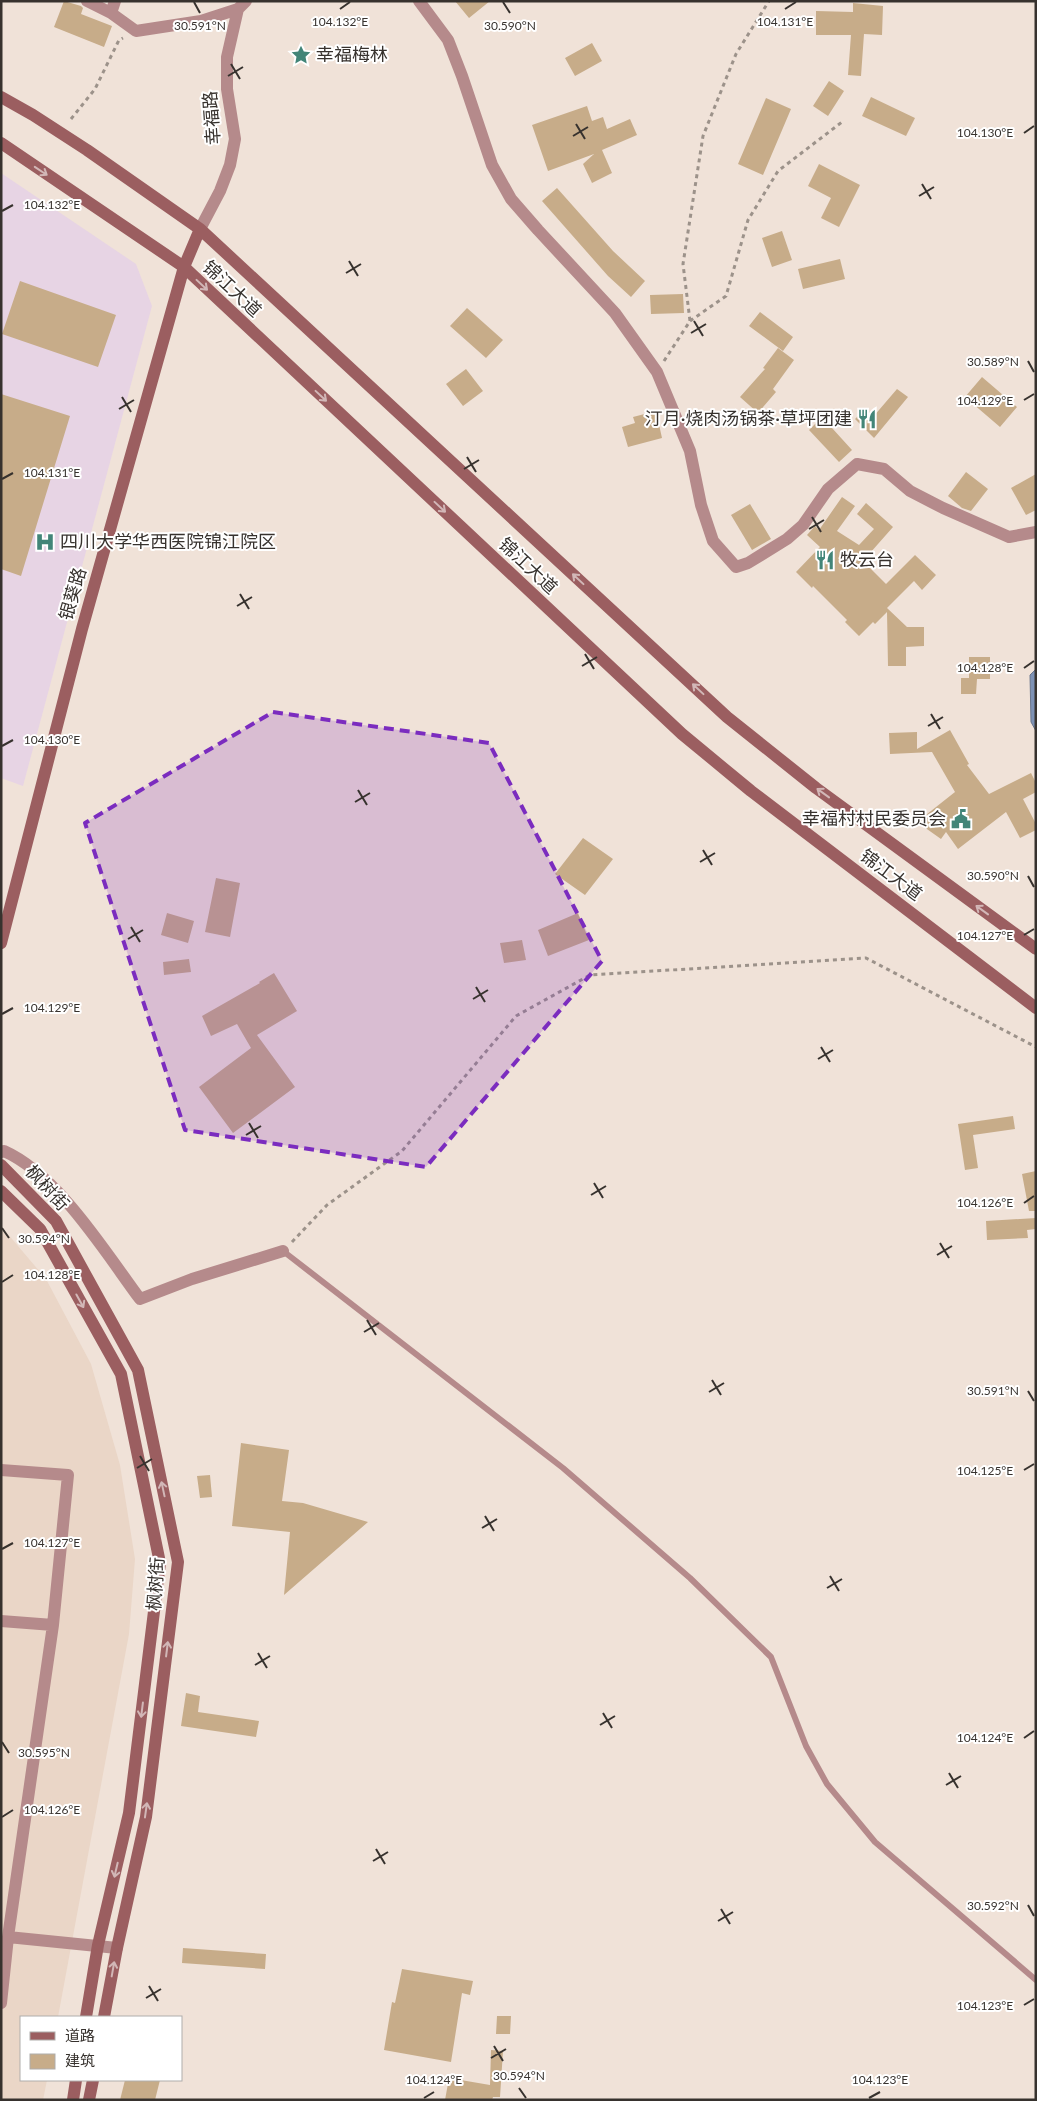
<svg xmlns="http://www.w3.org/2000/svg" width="1037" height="2101" viewBox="0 0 1037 2101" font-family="Lato,'Noto Sans SC',sans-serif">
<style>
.built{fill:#ead6c7}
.medical{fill:#e7d4e4}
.water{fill:#7e92b5;stroke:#69758c}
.building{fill:#c7ac89}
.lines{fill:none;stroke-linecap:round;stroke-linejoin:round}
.path{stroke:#9c928a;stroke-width:3;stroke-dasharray:4 4;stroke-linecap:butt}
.lane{stroke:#b58a8b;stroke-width:6}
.street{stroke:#b58a8b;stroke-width:12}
.secondary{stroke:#9b5e60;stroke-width:12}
.oneway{stroke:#d2b7b7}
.marked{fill:#7b2cbf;fill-opacity:0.2;stroke:#7b2cbf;stroke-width:4;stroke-dasharray:10 6;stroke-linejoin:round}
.ticks{fill:none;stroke:#37322e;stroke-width:2}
.labels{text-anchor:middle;stroke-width:4;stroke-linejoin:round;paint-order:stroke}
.poi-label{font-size:18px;fill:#37322e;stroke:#fff;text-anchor:start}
.street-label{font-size:18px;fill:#37322e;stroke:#fff}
.ticks-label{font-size:12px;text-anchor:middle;fill:#37322e;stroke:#fff;stroke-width:4;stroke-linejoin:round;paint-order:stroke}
</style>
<rect width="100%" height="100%" fill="#f0e2d8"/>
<path class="built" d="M 1,1226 L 46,1279 L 91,1364 L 120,1465 L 135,1559 L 129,1634 L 58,2017 L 21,2017 L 21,2080 L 47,2080 L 43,2100 L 1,2100 Z"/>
<path class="medical" d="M 1,173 L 136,264 L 152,306 L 23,786 L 1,778 Z"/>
<path class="water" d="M 1036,669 L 1036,731 L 1031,722 L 1030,675 Z"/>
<path class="building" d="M 64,1 L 81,6 L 83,8 L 81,14 L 112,26 L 104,47 L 54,27 Z
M 455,1 L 490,1 L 469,18 Z
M 853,3 L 883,6 L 882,35 L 864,34 L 861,76 L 848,75 L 851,35 L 816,35 L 816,11 L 853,12 Z
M 592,43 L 602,61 L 575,76 L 565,58 Z
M 829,81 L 844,91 L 828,116 L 813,106 Z
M 871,97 L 915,118 L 906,136 L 862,116 Z
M 766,98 L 791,109 L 763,175 L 738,164 Z
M 587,106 L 592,121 L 603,117 L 607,129 L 630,119 L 637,135 L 602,150 L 612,173 L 592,183 L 583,164 L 594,154 L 548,171 L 532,125 Z
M 819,164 L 860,185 L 839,227 L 821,218 L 831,198 L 808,186 Z
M 557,188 L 613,251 L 645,281 L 631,297 L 608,276 L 542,201 Z
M 782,231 L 792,260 L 772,267 L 762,238 Z
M 840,259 L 845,279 L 803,289 L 798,269 Z
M 20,281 L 116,315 L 98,367 L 2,334 Z
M 683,294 L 684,313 L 651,314 L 650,295 Z
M 467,308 L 503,340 L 486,358 L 450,326 Z
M 760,312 L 793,337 L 783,351 L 749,326 Z
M 778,348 L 794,360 L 773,389 L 776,392 L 758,413 L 740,397 L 765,369 L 763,368 Z
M 466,369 L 483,391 L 463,406 L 446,384 Z
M 982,377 L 1017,407 L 1000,427 L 965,397 Z
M 897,389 L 908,397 L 874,438 L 855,419 L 865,409 L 873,417 Z
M 1,394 L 70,416 L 21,576 L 1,569 Z
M 656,411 L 662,438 L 628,447 L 622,427 L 635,423 L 633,417 Z
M 822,417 L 852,450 L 839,462 L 809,430 Z
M 966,472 L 988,489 L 971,511 L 962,508 L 948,496 Z
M 1036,474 L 1036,510 L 1026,515 L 1011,488 Z
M 842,497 L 855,506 L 837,531 L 859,545 L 874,529 L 857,514 L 866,503 L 893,527 L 863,561 L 886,584 L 915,555 L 936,575 L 922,590 L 914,581 L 887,608 L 907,627 L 924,627 L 924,646 L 906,647 L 906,666 L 888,666 L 887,612 L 875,624 L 873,622 L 859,636 L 845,622 L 847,620 L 813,586 L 812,588 L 796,572 L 820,547 L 807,535 L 815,526 L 819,530 Z
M 750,504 L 771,539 L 752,550 L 731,515 Z
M 969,657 L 990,657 L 990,679 L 977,679 L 976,694 L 961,694 L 961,678 L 969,678 Z
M 950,730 L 969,764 L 967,765 L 989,794 L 1031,773 L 1036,783 L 1036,792 L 1023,799 L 1036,824 L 1036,830 L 1020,838 L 1006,812 L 958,849 L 946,832 L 941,839 L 917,822 L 955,792 L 932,752 L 890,754 L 889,733 L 917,732 L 917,749 Z
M 583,838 L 613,859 L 585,895 L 555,874 Z
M 216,878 L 240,883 L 230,937 L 205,932 Z
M 167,913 L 194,921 L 188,943 L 161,935 Z
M 578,913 L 589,940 L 548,956 L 538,930 Z
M 522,940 L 526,960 L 504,963 L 500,943 Z
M 189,959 L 191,972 L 164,975 L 163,962 Z
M 274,973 L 297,1011 L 257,1035 L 295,1087 L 233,1133 L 199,1087 L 251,1048 L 237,1024 L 211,1036 L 202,1016 L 260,983 L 259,982 Z
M 1013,1116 L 1015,1129 L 973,1135 L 978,1168 L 965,1170 L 958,1124 Z
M 1036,1171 L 1036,1211 L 1029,1211 L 1022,1174 Z
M 1036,1218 L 1036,1229 L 1027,1230 L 1028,1238 L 987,1240 L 986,1221 Z
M 241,1443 L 289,1450 L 282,1501 L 303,1503 L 368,1522 L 284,1595 L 290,1532 L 232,1526 Z
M 210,1475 L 212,1497 L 200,1498 L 197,1476 Z
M 186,1693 L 200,1696 L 198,1712 L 259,1721 L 256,1737 L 181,1726 Z
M 183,1948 L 266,1954 L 265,1969 L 182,1963 Z
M 402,1969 L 473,1981 L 470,1995 L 462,1993 L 451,2062 L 384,2050 L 392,2002 L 395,2003 Z
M 497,2016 L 511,2016 L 510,2034 L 496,2034 Z
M 491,2050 L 503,2051 L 500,2097 L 493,2097 L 492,2100 L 445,2100 L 449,2078 L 490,2085 Z
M 125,2080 L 160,2080 L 155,2100 L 120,2100 Z"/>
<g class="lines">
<path class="path" d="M 71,119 L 95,89 L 119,40 L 123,38
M 690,321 L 726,296 L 748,220 L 778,171 L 842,122
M 664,361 L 690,321 L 683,264 L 703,136 L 736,54 L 769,1
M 292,1242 L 327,1205 L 402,1151 L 516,1016 L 590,975 L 866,958 L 1036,1047"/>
<path class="lane" d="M 283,1251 L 563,1468 L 690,1578 L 771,1657 L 806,1746 L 827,1784 L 875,1842 L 1036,1980"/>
<path class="street" d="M 87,1 L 111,13
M 115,1 L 111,13 L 136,31 L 201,21 L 238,9
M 419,1 L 448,40 L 462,76 L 492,165 L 511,199 L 538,230 L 615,313 L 657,372 L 690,451 L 701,505 L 713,541 L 736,567 L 748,563 L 787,539 L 803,525 L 828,489 L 857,464 L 884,469 L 910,491 L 943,508 L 1009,537 L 1036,532
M 200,229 L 220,191 L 230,165 L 235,139 L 227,89 L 227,57 L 238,9 L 246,1
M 1,1152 L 4,1151 C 58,1175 105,1252 140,1299 L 192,1279 L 283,1251
M 1,1470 L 68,1475 L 53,1625 L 8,1937 L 1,2003
M 1,1621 L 53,1625
M 8,1937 L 117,1948"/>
<path class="secondary" d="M 1,97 L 33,115 L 87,150 L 200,229 L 727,717 L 816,788 L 1036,949
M 1,143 L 184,267 L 682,734 L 751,791 L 1036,1008
M 1,943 L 82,629 L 184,267 L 200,229
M 1,1165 L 56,1221 L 138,1370 L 178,1562 L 146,1817 L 117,1948 L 104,2017
M 1,1191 L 40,1229 L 121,1374 L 160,1563 L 129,1813 L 98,1945 L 86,2017
M 73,2100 L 76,2080
M 89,2100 L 93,2080"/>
</g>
<defs><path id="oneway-shaft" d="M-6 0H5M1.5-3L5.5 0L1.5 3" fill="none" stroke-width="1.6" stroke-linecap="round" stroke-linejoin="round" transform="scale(1.25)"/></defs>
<g class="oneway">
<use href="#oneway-shaft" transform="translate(41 171) rotate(34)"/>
<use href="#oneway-shaft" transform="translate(202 285) rotate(43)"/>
<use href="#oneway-shaft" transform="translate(321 396) rotate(43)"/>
<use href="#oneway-shaft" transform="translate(440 507) rotate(43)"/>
<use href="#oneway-shaft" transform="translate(578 579) rotate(-137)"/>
<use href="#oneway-shaft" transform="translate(698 689) rotate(-137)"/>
<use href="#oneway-shaft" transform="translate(823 793) rotate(-144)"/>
<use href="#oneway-shaft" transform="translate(982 910) rotate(-144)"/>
<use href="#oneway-shaft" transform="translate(80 1301) rotate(61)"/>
<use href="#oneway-shaft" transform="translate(163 1489) rotate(-102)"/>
<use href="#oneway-shaft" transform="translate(167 1649) rotate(-83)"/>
<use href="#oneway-shaft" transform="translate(142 1710) rotate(97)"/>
<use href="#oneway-shaft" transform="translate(146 1810) rotate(-82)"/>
<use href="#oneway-shaft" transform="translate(116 1870) rotate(103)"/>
<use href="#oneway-shaft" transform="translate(113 1969) rotate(-80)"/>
</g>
<path class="marked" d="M 273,712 L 489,743 L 602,961 L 426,1167 L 185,1130 L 85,823 Z"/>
<path class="ticks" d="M 194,2 L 200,13M 503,2 L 510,13M 340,9 L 350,2M 785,9 L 796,2M 231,64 L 240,79M 228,76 L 243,67M 576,124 L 585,139M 1024,133 L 1034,126M 573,136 L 588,127M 922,184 L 931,199M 919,196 L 934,187M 2,211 L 13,205M 349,261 L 358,276M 346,273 L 361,264M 694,321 L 703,336M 691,333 L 706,324M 1028,361 L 1034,372M 122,397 L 131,412M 1024,400 L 1034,394M 119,409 L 134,400M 467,457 L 476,472M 464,469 L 479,460M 2,479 L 13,473M 812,517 L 821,532M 809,529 L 824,520M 240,594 L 249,609M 237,606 L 252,597M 585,654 L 594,669M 582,666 L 597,657M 1024,668 L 1034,661M 931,714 L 940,729M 928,726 L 943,717M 2,746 L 13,740M 358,790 L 367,805M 355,802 L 370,793M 703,850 L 712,865M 700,862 L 715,853M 1028,876 L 1034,887M 131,927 L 140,942M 1024,935 L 1034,929M 128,939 L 143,930M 476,987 L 485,1002M 473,999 L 488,990M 2,1014 L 13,1008M 821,1047 L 830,1062M 818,1059 L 833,1050M 249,1123 L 258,1138M 246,1135 L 261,1126M 594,1183 L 603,1198M 591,1195 L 606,1186M 1024,1203 L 1034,1196M 2,1228 L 9,1238M 940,1243 L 949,1258M 937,1255 L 952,1246M 2,1282 L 13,1275M 367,1320 L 376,1335M 364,1332 L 379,1323M 712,1380 L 721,1395M 1028,1391 L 1034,1401M 709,1392 L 724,1383M 140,1456 L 149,1471M 137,1468 L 152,1459M 1024,1470 L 1034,1464M 485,1516 L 494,1531M 482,1528 L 497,1519M 2,1549 L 13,1543M 830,1576 L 839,1591M 827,1588 L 842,1579M 258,1653 L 267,1668M 255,1665 L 270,1656M 603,1713 L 612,1728M 600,1725 L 615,1716M 1024,1738 L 1034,1731M 2,1742 L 9,1753M 949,1773 L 958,1788M 946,1785 L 961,1776M 2,1817 L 13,1810M 376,1849 L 385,1864M 373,1861 L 388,1852M 1028,1905 L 1034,1916M 721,1909 L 730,1924M 718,1921 L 733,1912M 149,1986 L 158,2001M 146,1998 L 161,1989M 1024,2005 L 1034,1999M 494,2046 L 503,2061M 491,2058 L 506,2049M 519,2088 L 526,2098M 424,2098 L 434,2092M 869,2098 L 880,2092"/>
<defs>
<symbol id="sight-bare" viewBox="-9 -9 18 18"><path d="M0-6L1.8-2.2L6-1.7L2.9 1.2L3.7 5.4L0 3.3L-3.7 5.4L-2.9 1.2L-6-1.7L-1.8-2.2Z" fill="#428578" stroke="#fff" stroke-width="2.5" paint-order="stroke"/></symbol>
<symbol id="restaurant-bare" viewBox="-9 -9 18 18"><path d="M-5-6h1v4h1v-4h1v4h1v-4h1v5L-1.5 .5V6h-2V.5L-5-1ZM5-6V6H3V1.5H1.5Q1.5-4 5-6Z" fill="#428578" stroke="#fff" stroke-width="2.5" paint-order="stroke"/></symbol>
<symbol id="hospital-bare" viewBox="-9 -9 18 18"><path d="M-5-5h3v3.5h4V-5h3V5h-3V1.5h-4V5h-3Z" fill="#428578" stroke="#fff" stroke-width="2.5" paint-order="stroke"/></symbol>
<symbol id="civic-bare" viewBox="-9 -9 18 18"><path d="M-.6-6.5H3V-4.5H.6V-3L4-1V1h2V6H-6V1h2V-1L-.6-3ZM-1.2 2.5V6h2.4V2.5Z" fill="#428578" stroke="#fff" stroke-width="2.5" paint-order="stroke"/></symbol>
</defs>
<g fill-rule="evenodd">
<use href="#sight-bare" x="287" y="41" width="28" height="28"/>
<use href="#restaurant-bare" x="853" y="405" width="28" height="28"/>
<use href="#hospital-bare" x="31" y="528" width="28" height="28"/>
<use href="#restaurant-bare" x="811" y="546" width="28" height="28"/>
<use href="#civic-bare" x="947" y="805" width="28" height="28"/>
</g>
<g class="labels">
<g class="poi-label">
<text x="316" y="61">幸福梅林</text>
<text x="852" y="425" text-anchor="end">汀月·烧肉汤锅茶·草坪团建</text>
<text x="60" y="548">四川大学华西医院锦江院区</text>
<text x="840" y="566">牧云台</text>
<text x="946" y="825" text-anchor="end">幸福村村民委员会</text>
</g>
<g class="street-label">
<text transform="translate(212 118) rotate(-94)" y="6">幸福路</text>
<text transform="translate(232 289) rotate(43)" y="6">锦江大道</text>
<text transform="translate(528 566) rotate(43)" y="6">锦江大道</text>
<text transform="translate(73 594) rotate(-74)" y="6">银葵路</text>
<text transform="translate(891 875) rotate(37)" y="6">锦江大道</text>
<text transform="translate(47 1188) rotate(47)" y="6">枫树街</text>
<text transform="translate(156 1584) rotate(-86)" y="6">枫树街</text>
</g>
</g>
<g class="ticks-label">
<text x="340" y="26">104.132°E</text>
<text x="785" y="26">104.131°E</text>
<text x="200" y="30">30.591°N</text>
<text x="510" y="30">30.590°N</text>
<text x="985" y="137">104.130°E</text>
<text x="52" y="209">104.132°E</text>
<text x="993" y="366">30.589°N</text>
<text x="985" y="405">104.129°E</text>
<text x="52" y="477">104.131°E</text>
<text x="985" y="672">104.128°E</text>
<text x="52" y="744">104.130°E</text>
<text x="993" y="880">30.590°N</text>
<text x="985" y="940">104.127°E</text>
<text x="52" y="1012">104.129°E</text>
<text x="985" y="1207">104.126°E</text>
<text x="44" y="1243">30.594°N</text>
<text x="52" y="1279">104.128°E</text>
<text x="993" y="1395">30.591°N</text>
<text x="985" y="1475">104.125°E</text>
<text x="52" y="1547">104.127°E</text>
<text x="985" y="1742">104.124°E</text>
<text x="44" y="1757">30.595°N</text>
<text x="52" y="1814">104.126°E</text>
<text x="993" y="1910">30.592°N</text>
<text x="985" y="2010">104.123°E</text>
<text x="519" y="2080">30.594°N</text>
<text x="434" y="2084">104.124°E</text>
<text x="880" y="2084">104.123°E</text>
</g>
<rect width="1037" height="2101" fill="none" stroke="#37322e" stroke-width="5"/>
<rect x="20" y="2016" width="162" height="65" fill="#ffffff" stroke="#afadab"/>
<rect x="30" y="2032" width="25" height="8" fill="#9b5e60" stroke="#afadab"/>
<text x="65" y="2041" font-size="15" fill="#37322e">道路</text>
<rect x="30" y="2054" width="25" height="15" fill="#c7ac89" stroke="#afadab"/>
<text x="65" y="2066" font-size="15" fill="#37322e">建筑</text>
</svg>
